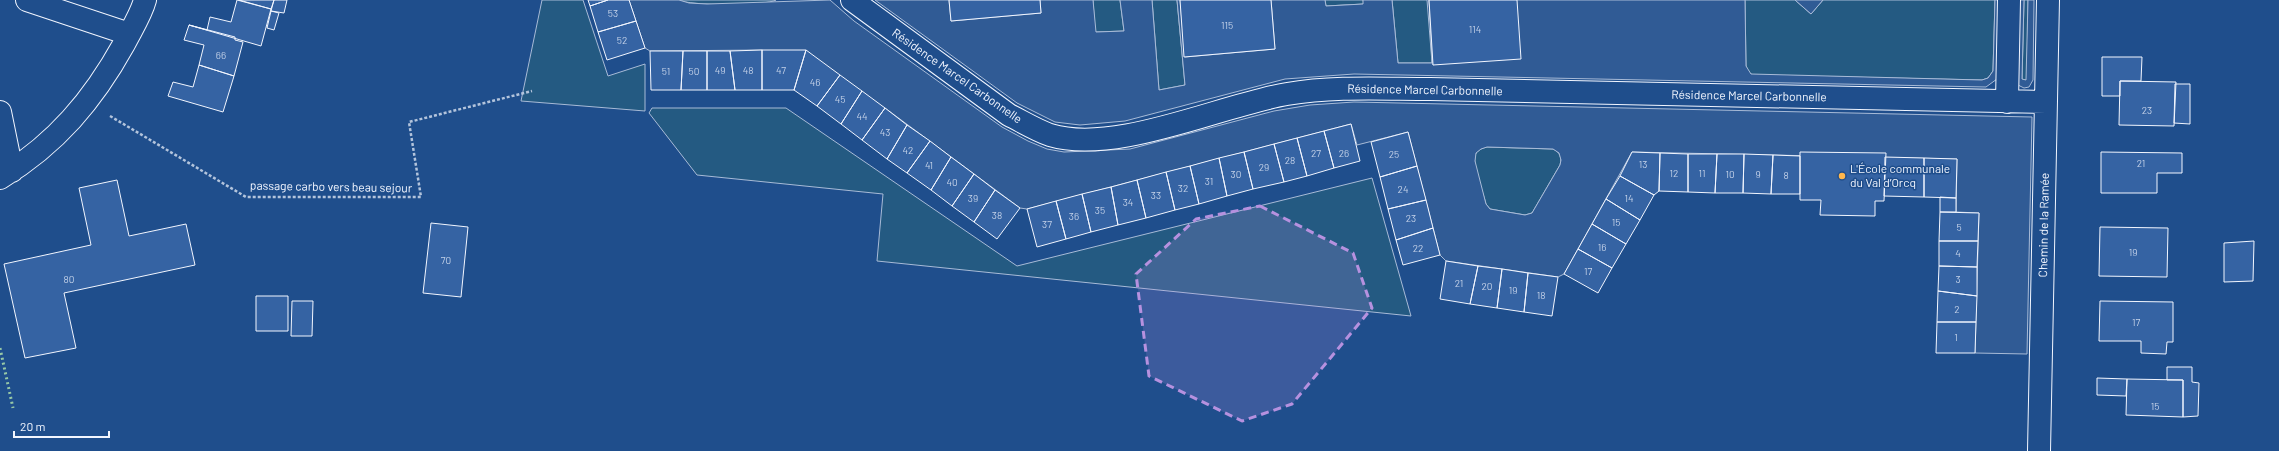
<svg xmlns="http://www.w3.org/2000/svg" width="2279" height="451" viewBox="0 0 2279 451" font-family="Barlow,sans-serif">
<style>
.grass{fill:#245a82;stroke:#a8bbd7}
.parking{fill:#305b95;stroke:#a8bbd7;fill-rule:evenodd}
.building{fill:#3563a3;stroke:#f2f6ff}
.lines{fill:none;stroke-linecap:round;stroke-linejoin:round}
.minor-casing{stroke:#f2f6ff;stroke-width:24}
.path{stroke:#b3c4dc;stroke-width:2.5;stroke-dasharray:3 2;stroke-linecap:butt}
.minor{stroke:#1f4e8c;stroke-width:22}
.hedge{stroke:#97c8a6;stroke-width:3;stroke-dasharray:2 3;stroke-linecap:butt}
.marked{fill:#b691df;fill-opacity:0.2;stroke:#b691df;stroke-width:3;stroke-dasharray:8 5;stroke-linejoin:round}
.poi-dot{fill:#ffb74d;stroke:#1f4e8c;stroke-width:1.5}
.labels{text-anchor:middle;stroke-width:3;stroke-linejoin:round;paint-order:stroke}
.number-label{font-size:10px;fill:#c3d1e8}
.street-label{font-size:12px;fill:#f2f6ff;stroke:#1f4e8c}
.poi-label{font-size:12px;fill:#f2f6ff;stroke:#1f4e8c;text-anchor:start}
</style>
<rect width="100%" height="100%" fill="#1f4e8c"/>
<path class="grass" d="M 542,0 L 583,0 L 608,76 L 645,64 L 645,111 L 521,101 Z
M 679,0 L 776,0 C 766,6 689,6 679,0 Z
M 1093,0 L 1120,0 L 1124,31 L 1095,32 Z
M 1152,0 L 1177,0 L 1185,85 L 1159,90 Z
M 1325,0 L 1363,0 L 1364,4 L 1326,6 Z
M 1392,0 L 1427,0 L 1432,63 L 1398,63 Z
M 1745,0 L 1795,0 L 1811,14 L 1823,0 L 1995,0 L 1993,71 L 1988,78 L 1982,80 L 1753,75 L 1749,73 L 1746,66 Z
M 2024,0 L 2028,0 L 2027,80 L 2022,80 Z
M 652,108 L 786,108 L 1017,266 L 1372,178 L 1411,316 L 877,261 L 883,194 L 697,175 L 649,113 Z
M 1487,147 L 1553,149 C 1560,152 1562,158 1560,165 L 1532,213 L 1525,215 L 1490,209 L 1486,204 C 1483,192 1473,167 1475,156 C 1476,151 1482,148 1487,147 Z"/>
<path class="parking" d="M 629,0 L 679,0 L 689,3 L 707,4 L 830,0 L 854,21 L 1002,127 L 1028,141 L 1047,149 L 1064,152 L 1130,149 L 1274,111 L 1310,105 L 1354,102 L 2032,117 L 2027,354 L 1975,353 L 1979,213 L 1956,212 L 1957,159 L 1632,152 L 1564,274 L 1558,277 L 1446,261 L 1440,255 L 1408,132 L 1357,145 L 1351,124 L 1027,209 L 1020,208 L 885,108 L 762,50 L 650,51 L 645,48 ZM 1487,147 L 1553,149 L 1559,153 L 1561,160 L 1560,165 L 1532,213 L 1525,215 L 1490,209 L 1486,204 L 1475,161 L 1476,153 L 1481,149 Z
M 875,0 L 949,0 L 951,21 L 1041,13 L 1040,0 L 1093,0 L 1096,32 L 1124,31 L 1120,0 L 1152,0 L 1159,90 L 1185,85 L 1177,0 L 1180,0 L 1185,57 L 1275,49 L 1271,0 L 1325,0 L 1326,6 L 1363,4 L 1363,0 L 1392,0 L 1398,63 L 1432,63 L 1429,0 L 1433,65 L 1517,0 L 1745,0 L 1746,66 L 1751,74 L 1982,80 L 1988,78 L 1993,71 L 1995,0 L 2001,0 L 1997,79 L 1986,87 L 1354,74 L 1285,79 L 1125,121 L 1080,125 L 1055,122 L 1017,103 Z
M 1795,0 L 1823,0 L 1811,14 Z
M 2017,0 L 2024,0 L 2022,79 L 2026,80 L 2028,0 L 2034,0 L 2033,80 L 2029,87 L 2024,88 L 2018,85 Z"/>
<path class="building" d="M 237,0 L 271,9 L 261,46 L 189,25 L 207,30 L 210,17 L 231,22 Z
M 239,0 L 274,0 L 271,9 Z
M 274,0 L 287,0 L 284,13 L 271,11 Z
M 588,0 L 608,0 L 590,6 Z
M 608,0 L 629,0 L 636,21 L 598,32 L 590,6 Z
M 949,0 L 1040,0 L 1041,13 L 951,21 Z
M 1180,0 L 1271,0 L 1275,49 L 1184,57 Z
M 1429,0 L 1517,0 L 1521,59 L 1433,65 Z
M 271,11 L 279,13 L 274,30 L 267,28 Z
M 636,21 L 645,48 L 607,60 L 598,32 Z
M 189,25 L 235,37 L 235,40 L 243,42 L 234,76 L 199,65 L 204,45 L 184,40 Z
M 762,50 L 806,50 L 794,90 L 762,90 Z
M 762,50 L 762,90 L 735,90 L 730,51 Z
M 806,50 L 840,75 L 817,106 L 794,90 Z
M 650,51 L 683,51 L 681,90 L 651,90 Z
M 683,51 L 707,51 L 707,90 L 681,90 Z
M 707,51 L 730,51 L 735,90 L 707,90 Z
M 2102,57 L 2142,57 L 2141,81 L 2120,81 L 2120,96 L 2102,96 Z
M 199,65 L 234,76 L 223,112 L 168,96 L 173,82 L 193,87 Z
M 840,75 L 862,91 L 841,124 L 817,106 Z
M 2120,81 L 2176,82 L 2174,126 L 2119,125 Z
M 2175,84 L 2190,84 L 2190,124 L 2174,123 Z
M 862,91 L 885,108 L 862,140 L 841,124 Z
M 885,108 L 907,125 L 887,159 L 862,140 Z
M 1351,124 L 1360,161 L 1334,168 L 1324,131 Z
M 907,125 L 930,141 L 907,173 L 887,159 Z
M 1324,131 L 1334,168 L 1307,176 L 1297,138 Z
M 1408,132 L 1417,166 L 1380,177 L 1371,142 Z
M 1297,138 L 1307,176 L 1284,182 L 1274,144 Z
M 930,141 L 951,157 L 931,190 L 907,173 Z
M 1274,144 L 1284,182 L 1253,189 L 1244,152 Z
M 1244,152 L 1253,189 L 1227,196 L 1219,158 Z
M 1632,152 L 1660,153 L 1659,191 L 1654,195 L 1620,176 Z
M 1800,152 L 1886,153 L 1884,201 L 1875,201 L 1875,216 L 1820,215 L 1821,200 L 1800,200 Z
M 2101,152 L 2182,153 L 2182,173 L 2157,173 L 2157,193 L 2101,193 Z
M 1660,153 L 1688,154 L 1688,192 L 1659,191 Z
M 1688,154 L 1717,154 L 1715,193 L 1688,192 Z
M 1717,154 L 1744,154 L 1743,193 L 1715,193 Z
M 1744,154 L 1773,155 L 1771,194 L 1743,193 Z
M 1773,155 L 1800,156 L 1800,194 L 1771,194 Z
M 951,157 L 974,174 L 952,206 L 931,190 Z
M 1885,157 L 1924,158 L 1924,197 L 1884,196 Z
M 1219,158 L 1227,196 L 1199,204 L 1190,166 Z
M 1924,158 L 1957,159 L 1956,198 L 1924,197 Z
M 1190,166 L 1199,204 L 1175,210 L 1166,172 Z
M 1417,166 L 1426,200 L 1388,209 L 1380,177 Z
M 1166,172 L 1175,210 L 1146,218 L 1137,180 Z
M 974,174 L 995,190 L 974,222 L 952,206 Z
M 1620,176 L 1654,195 L 1640,220 L 1606,199 Z
M 117,180 L 129,236 L 186,224 L 195,265 L 64,293 L 76,348 L 25,358 L 4,264 L 91,245 L 79,188 Z
M 1137,180 L 1146,218 L 1118,225 L 1111,187 Z
M 1111,187 L 1118,225 L 1091,232 L 1082,194 Z
M 995,190 L 1020,208 L 997,239 L 974,222 Z
M 1082,194 L 1091,232 L 1066,239 L 1056,201 Z
M 1940,197 L 1956,198 L 1956,212 L 1940,212 Z
M 1606,199 L 1640,220 L 1626,244 L 1592,224 Z
M 1426,200 L 1433,228 L 1396,240 L 1388,209 Z
M 1056,201 L 1066,239 L 1037,247 L 1027,209 Z
M 1940,212 L 1979,213 L 1978,241 L 1939,241 Z
M 431,223 L 468,227 L 461,297 L 423,293 Z
M 1592,224 L 1626,244 L 1612,268 L 1578,249 Z
M 2100,227 L 2168,228 L 2167,277 L 2099,276 Z
M 1433,228 L 1440,255 L 1403,265 L 1396,240 Z
M 1939,241 L 1978,241 L 1977,267 L 1939,266 Z
M 2254,241 L 2253,281 L 2224,282 L 2224,243 Z
M 1578,249 L 1612,268 L 1598,293 L 1564,274 Z
M 1446,261 L 1478,266 L 1470,304 L 1440,299 Z
M 1478,266 L 1502,269 L 1497,308 L 1470,304 Z
M 1939,266 L 1977,267 L 1977,296 L 1938,291 Z
M 1502,269 L 1528,273 L 1524,312 L 1497,308 Z
M 1528,273 L 1558,277 L 1552,316 L 1524,312 Z
M 1938,291 L 1977,296 L 1976,322 L 1937,322 Z
M 256,296 L 288,296 L 288,331 L 256,331 Z
M 292,301 L 313,301 L 312,336 L 291,336 Z
M 2100,301 L 2173,302 L 2173,342 L 2167,342 L 2166,354 L 2141,353 L 2141,341 L 2099,341 Z
M 1937,322 L 1976,322 L 1975,353 L 1936,353 Z
M 2167,367 L 2192,367 L 2192,382 L 2199,383 L 2198,416 L 2183,417 L 2183,380 L 2167,380 Z
M 2097,378 L 2127,379 L 2126,396 L 2097,395 Z
M 2127,379 L 2183,380 L 2183,417 L 2126,415 Z"/>
<g class="lines">
<defs>
<path id="minor" d="M 27,0 L 129,34
M 852,0 L 1009,115 C 1023,122 1036,130 1050,135 C 1115,155 1221,105 1287,94 C 1334,86 1383,89 1430,89 L 2046,102
M 2007,102 L 2009,0
M 0,112 L 12,171
M 0,178 C 56,144 93,100 124,44 C 131,30 141,15 145,0
M 2039,451 L 2048,0"/>
</defs>
<use href="#minor" class="minor-casing"/>
<path class="path" d="M 110,116 L 246,197 L 421,197 L 409,122 L 532,91"/>
<use href="#minor" class="minor"/>
<path class="hedge" d="M 0,348 L 13,408"/>
</g>
<path class="marked" d="M 1260,206 L 1353,253 L 1372,308 L 1292,404 L 1242,421 L 1149,376 L 1136,274 L 1196,219 Z"/>
<circle class="poi-dot" cx="1842" cy="176" r="4"/>
<g class="labels">
<g class="number-label">
<text x="613" y="17">53</text>
<text x="1227" y="29">115</text>
<text x="1475" y="33">114</text>
<text x="622" y="44">52</text>
<text x="221" y="59">66</text>
<text x="720" y="74">49</text>
<text x="748" y="74">48</text>
<text x="781" y="74">47</text>
<text x="666" y="75">51</text>
<text x="694" y="75">50</text>
<text x="815" y="86">46</text>
<text x="840" y="103">45</text>
<text x="2147" y="114">23</text>
<text x="862" y="120">44</text>
<text x="885" y="136">43</text>
<text x="908" y="154">42</text>
<text x="1316" y="157">27</text>
<text x="1344" y="157">26</text>
<text x="1394" y="158">25</text>
<text x="1290" y="164">28</text>
<text x="2141" y="167">21</text>
<text x="1643" y="168">13</text>
<text x="929" y="169">41</text>
<text x="1264" y="171">29</text>
<text x="1674" y="177">12</text>
<text x="1702" y="177">11</text>
<text x="1236" y="178">30</text>
<text x="1730" y="178">10</text>
<text x="1758" y="178">9</text>
<text x="1786" y="179">8</text>
<text x="1209" y="185">31</text>
<text x="952" y="186">40</text>
<text x="1183" y="192">32</text>
<text x="1403" y="193">24</text>
<text x="1156" y="199">33</text>
<text x="973" y="202">39</text>
<text x="1629" y="202">14</text>
<text x="1128" y="206">34</text>
<text x="1100" y="214">35</text>
<text x="997" y="219">38</text>
<text x="1074" y="220">36</text>
<text x="1411" y="222">23</text>
<text x="1616" y="226">15</text>
<text x="1047" y="228">37</text>
<text x="1959" y="231">5</text>
<text x="1602" y="251">16</text>
<text x="1418" y="252">22</text>
<text x="2133" y="256">19</text>
<text x="1958" y="257">4</text>
<text x="446" y="264">70</text>
<text x="1588" y="275">17</text>
<text x="69" y="283">80</text>
<text x="1958" y="283">3</text>
<text x="1459" y="287">21</text>
<text x="1487" y="290">20</text>
<text x="1513" y="294">19</text>
<text x="1541" y="299">18</text>
<text x="1957" y="313">2</text>
<text x="2136" y="326">17</text>
<text x="1956" y="341">1</text>
<text x="2155" y="410">15</text>
</g>
<g class="street-label">
<text transform="translate(957 76) rotate(35)" y="4">Résidence Marcel Carbonnelle</text>
<text transform="translate(1425 90) rotate(1)" y="4">Résidence Marcel Carbonnelle</text>
<text transform="translate(1749 96) rotate(1)" y="4">Résidence Marcel Carbonnelle</text>
<text transform="translate(331 187) rotate(1)" y="4">passage carbo vers beau sejour</text>
<text transform="translate(2044 225) rotate(-89)" y="4">Chemin de la Ramée</text>
</g>
<g class="poi-label">
<text x="1850" y="173">L'École communale<tspan x="1850" dy="14">du Val d’Orcq</tspan></text>
</g>
</g>
<path d="M14 431v6h95v-6" fill="none" stroke="#f2f6ff" stroke-width="2"/>
<text x="20" y="431" font-size="12" fill="#f2f6ff" stroke="#1f4e8c" stroke-width="3" paint-order="stroke">20 m</text>
</svg>
